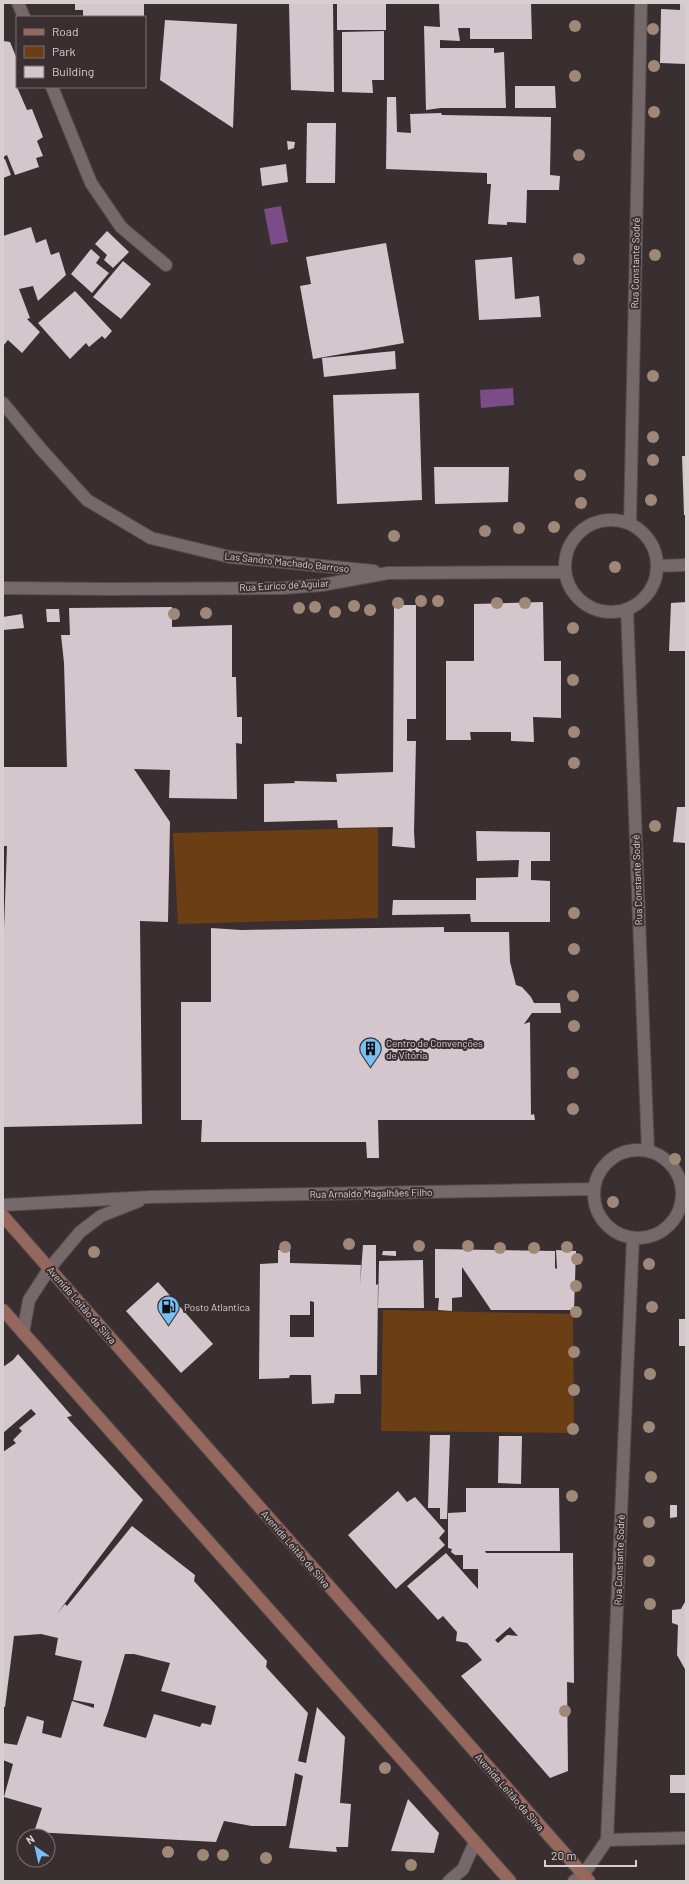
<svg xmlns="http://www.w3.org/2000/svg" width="689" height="1884" viewBox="0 0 689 1884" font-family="Barlow,sans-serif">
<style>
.green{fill:#6b3f13}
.water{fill:#7b4c87}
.building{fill:#d3c7cd;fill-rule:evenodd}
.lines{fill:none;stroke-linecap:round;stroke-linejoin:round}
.street-casing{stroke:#544b4c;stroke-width:14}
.secondary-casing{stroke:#544b4c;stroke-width:14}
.street{stroke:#75696a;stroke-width:12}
.secondary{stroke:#96675d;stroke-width:12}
.tree{fill:#a08879}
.labels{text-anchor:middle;stroke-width:4;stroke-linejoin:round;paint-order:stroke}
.street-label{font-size:10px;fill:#d6cfd0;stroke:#3a2f30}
.poi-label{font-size:10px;fill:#d6cfd0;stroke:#3a2f30;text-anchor:start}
</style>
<rect width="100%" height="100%" fill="#3a2f30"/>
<path class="green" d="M 378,828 L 378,918 L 178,924 L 173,833 Z
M 383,1310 L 573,1314 L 574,1433 L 381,1431 Z"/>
<path class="water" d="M 281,206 L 288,242 L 271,245 L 264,209 Z
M 513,388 L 514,405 L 481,408 L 480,390 Z"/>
<path class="building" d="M 75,3 L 144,3 L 144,16 L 83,17 L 83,10 L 75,10 Z
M 289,3 L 333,3 L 334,92 L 291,90 Z
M 337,3 L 386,3 L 386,30 L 337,30 Z
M 439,3 L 531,3 L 532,39 L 470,39 L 470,28 L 458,28 L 460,41 L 440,40 L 440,48 L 494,48 L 494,53 L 504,52 L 506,108 L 441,108 L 426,110 L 424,26 L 440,27 Z
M 680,3 L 686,3 L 686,64 L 660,63 L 661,9 L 680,10 Z
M 165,20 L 237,24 L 233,128 L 160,80 Z
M 384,31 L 384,80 L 372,80 L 373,93 L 342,92 L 342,32 Z
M 3,41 L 10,42 L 17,59 L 17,87 L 27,110 L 32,109 L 43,137 L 37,141 L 43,156 L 36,158 L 39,167 L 15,175 L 7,155 L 3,157 Z
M 515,86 L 555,86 L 556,108 L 515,108 Z
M 387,97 L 396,97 L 397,132 L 411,133 L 410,114 L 441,113 L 442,115 L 551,117 L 550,175 L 560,176 L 559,190 L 527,190 L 526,223 L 507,222 L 507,225 L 488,224 L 491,184 L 487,184 L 487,173 L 386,169 Z
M 307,123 L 336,123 L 335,183 L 306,183 Z
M 287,141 L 295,142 L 294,148 L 288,150 Z
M 5,159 L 11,175 L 3,178 L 3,160 Z
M 286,164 L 288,182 L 262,186 L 260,168 Z
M 31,227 L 36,243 L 46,239 L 51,255 L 59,252 L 66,275 L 38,301 L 33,286 L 19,289 L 30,318 L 27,319 L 40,332 L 22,353 L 8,340 L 3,346 L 3,236 Z
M 107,231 L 129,252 L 113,268 L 104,260 L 107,255 L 95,244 Z
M 386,243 L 404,343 L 313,359 L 300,286 L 311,284 L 306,257 Z
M 91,249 L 100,257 L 96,263 L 109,273 L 92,293 L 71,274 Z
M 512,257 L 515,299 L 539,296 L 541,317 L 479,320 L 475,260 Z
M 123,261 L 151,284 L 121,319 L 93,297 Z
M 75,291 L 112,331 L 105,339 L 102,336 L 89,347 L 86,343 L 70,359 L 38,323 Z
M 395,351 L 396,369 L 324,377 L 322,358 Z
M 419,393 L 422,500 L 337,504 L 333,395 Z
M 682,456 L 686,456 L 686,515 L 684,515 Z
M 434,467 L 509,467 L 508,502 L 435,504 Z
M 543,602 L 544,661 L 561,661 L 561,718 L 533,717 L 534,742 L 511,741 L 511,732 L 470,732 L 471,740 L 446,740 L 446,661 L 474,661 L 474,604 Z
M 686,602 L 686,651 L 669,651 L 671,603 Z
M 394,605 L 416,605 L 416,719 L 407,719 L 407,741 L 416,741 L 414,832 L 415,848 L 392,846 L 393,827 L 338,828 L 337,820 L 264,822 L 264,784 L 295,783 L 294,781 L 337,782 L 336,774 L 393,772 Z
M 172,607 L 172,627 L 232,625 L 232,677 L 236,677 L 237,717 L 242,717 L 242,744 L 236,743 L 237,799 L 169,798 L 170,770 L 134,769 L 170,822 L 168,922 L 140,921 L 142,1124 L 3,1127 L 3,957 L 7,846 L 3,846 L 3,767 L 67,767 L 64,663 L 61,635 L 70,635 L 69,608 Z
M 46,609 L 59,609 L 60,622 L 47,622 Z
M 22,614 L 24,628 L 3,630 L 3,617 Z
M 677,807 L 686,807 L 686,843 L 673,842 Z
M 476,831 L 550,832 L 550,861 L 531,861 L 531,880 L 550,881 L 550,922 L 471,922 L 470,914 L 392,915 L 393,900 L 476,900 L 476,878 L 518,877 L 519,860 L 477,861 Z
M 444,927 L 444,932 L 509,932 L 510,962 L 516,985 L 522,987 L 531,997 L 534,1003 L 560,1003 L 561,1013 L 532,1013 L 524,1024 L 530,1022 L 531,1115 L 534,1114 L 535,1120 L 378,1120 L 379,1158 L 367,1158 L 366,1142 L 201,1142 L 202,1120 L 181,1120 L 181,1002 L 211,1002 L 211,928 L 241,930 Z
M 363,1245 L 376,1245 L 376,1285 L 378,1284 L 377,1375 L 360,1375 L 361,1394 L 335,1394 L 334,1403 L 312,1404 L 311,1375 L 290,1375 L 289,1378 L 259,1379 L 260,1264 L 278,1263 L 278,1250 L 290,1249 L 290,1263 L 361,1265 L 360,1285 ZM 310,1301 L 314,1302 L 314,1337 L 290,1337 L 290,1315 L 310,1315 Z
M 435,1249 L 555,1251 L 555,1268 L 557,1269 L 556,1250 L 576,1251 L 574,1310 L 491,1310 L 462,1267 L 462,1297 L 452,1298 L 452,1311 L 438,1310 L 439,1298 L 435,1298 Z
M 383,1251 L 396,1251 L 396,1256 L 382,1255 Z
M 423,1260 L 424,1308 L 378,1308 L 379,1261 Z
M 158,1282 L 213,1344 L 181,1373 L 126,1311 Z
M 679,1319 L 686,1319 L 686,1346 L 679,1346 Z
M 18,1354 L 71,1415 L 72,1416 L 67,1417 L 70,1421 L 143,1500 L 56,1615 L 65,1604 L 67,1606 L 132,1526 L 195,1575 L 194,1581 L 267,1661 L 266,1667 L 308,1713 L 298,1761 L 306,1763 L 317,1707 L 345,1737 L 340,1803 L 351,1804 L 348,1847 L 336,1847 L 337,1852 L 289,1848 L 303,1776 L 295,1773 L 286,1826 L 252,1826 L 224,1821 L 216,1842 L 34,1832 L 42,1808 L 4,1797 L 13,1764 L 3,1760 L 3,1743 L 17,1745 L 27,1716 L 44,1721 L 42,1733 L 61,1738 L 72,1701 L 94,1708 L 94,1704 L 73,1700 L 82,1661 L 55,1655 L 58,1638 L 41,1634 L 14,1636 L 5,1707 L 3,1707 L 3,1452 L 16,1443 L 13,1440 L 22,1431 L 19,1428 L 36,1414 L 31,1409 L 3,1433 L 3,1367 L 13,1360 ZM 125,1654 L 134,1654 L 170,1663 L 161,1691 L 216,1706 L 211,1725 L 202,1723 L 200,1727 L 154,1714 L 146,1738 L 103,1726 L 108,1712 L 96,1708 L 108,1712 Z
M 430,1435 L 450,1435 L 447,1519 L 440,1519 L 440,1508 L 428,1508 Z
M 499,1436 L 522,1436 L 521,1484 L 498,1483 Z
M 466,1488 L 559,1488 L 560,1551 L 485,1551 L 486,1553 L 573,1553 L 574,1683 L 567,1682 L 568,1771 L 550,1778 L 461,1676 L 482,1660 L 467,1643 L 456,1641 L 457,1632 L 443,1616 L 438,1620 L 407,1586 L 446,1553 L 478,1589 L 478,1569 L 463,1569 L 463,1555 L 455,1555 L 451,1552 L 452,1549 L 448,1548 L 448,1513 L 466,1512 ZM 510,1627 L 518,1636 L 507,1635 L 498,1643 L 495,1640 Z
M 398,1491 L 407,1502 L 415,1497 L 445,1531 L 439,1538 L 445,1545 L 396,1589 L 348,1535 Z
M 670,1505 L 677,1505 L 677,1517 L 670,1518 Z
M 686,1600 L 686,1671 L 677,1655 L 678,1625 L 672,1623 L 672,1610 L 681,1609 Z
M 670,1775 L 685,1775 L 685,1793 L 670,1793 Z
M 408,1799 L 439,1833 L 434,1853 L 391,1851 Z"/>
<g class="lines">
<defs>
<path id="street" d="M 18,3 L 24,17
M 52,87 L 91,183 L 121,227 L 166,265
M 3,403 L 40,448 L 87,500 L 151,538 L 230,557 L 374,571
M565 566a46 46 0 1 1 92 0a46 46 0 1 1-92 0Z
M 630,524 L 641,3
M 657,566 L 686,565
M 3,588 L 109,589 L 283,588 L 322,585 L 388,573 L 565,572
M 627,609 L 648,1151
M594 1194a44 44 0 1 1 88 0a44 44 0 1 1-88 0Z
M 3,1205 L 150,1197 L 593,1189
M 23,1333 L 29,1300 L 49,1269 L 80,1232 L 101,1216 L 139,1201
M 607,1840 L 686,1838
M 449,1881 L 463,1869 L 475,1842
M 574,1881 L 583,1875 L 607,1840 L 633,1238"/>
<path id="secondary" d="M 3,1216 L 589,1881
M 3,1310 L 510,1881"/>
</defs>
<use href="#street" class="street-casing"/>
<use href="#secondary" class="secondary-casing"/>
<use href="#street" class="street"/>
<use href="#secondary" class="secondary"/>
</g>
<g class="tree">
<circle cx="575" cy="26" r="6"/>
<circle cx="653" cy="29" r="6"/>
<circle cx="654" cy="66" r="6"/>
<circle cx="575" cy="76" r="6"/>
<circle cx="654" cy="112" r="6"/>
<circle cx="579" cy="155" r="6"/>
<circle cx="655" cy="255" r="6"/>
<circle cx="579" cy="259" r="6"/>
<circle cx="653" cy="376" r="6"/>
<circle cx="653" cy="437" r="6"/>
<circle cx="653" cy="460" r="6"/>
<circle cx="580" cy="475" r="6"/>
<circle cx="651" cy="500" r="6"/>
<circle cx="581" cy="503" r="6"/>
<circle cx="554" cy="527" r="6"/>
<circle cx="519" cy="528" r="6"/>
<circle cx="485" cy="531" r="6"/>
<circle cx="394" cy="536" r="6"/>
<circle cx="615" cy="567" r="6"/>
<circle cx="421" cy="601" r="6"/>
<circle cx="438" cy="601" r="6"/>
<circle cx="398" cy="603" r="6"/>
<circle cx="497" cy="603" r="6"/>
<circle cx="525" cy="603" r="6"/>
<circle cx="354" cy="606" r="6"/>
<circle cx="315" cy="607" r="6"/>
<circle cx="299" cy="608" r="6"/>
<circle cx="370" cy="610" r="6"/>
<circle cx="335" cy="612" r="6"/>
<circle cx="206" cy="613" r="6"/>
<circle cx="174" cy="614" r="6"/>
<circle cx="573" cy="628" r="6"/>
<circle cx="573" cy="680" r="6"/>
<circle cx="574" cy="732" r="6"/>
<circle cx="574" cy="763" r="6"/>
<circle cx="655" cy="826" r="6"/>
<circle cx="574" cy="913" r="6"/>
<circle cx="574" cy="949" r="6"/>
<circle cx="573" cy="996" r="6"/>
<circle cx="574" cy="1026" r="6"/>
<circle cx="573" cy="1073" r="6"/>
<circle cx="573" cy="1109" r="6"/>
<circle cx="675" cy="1159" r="6"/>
<circle cx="613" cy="1202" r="6"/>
<circle cx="349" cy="1244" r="6"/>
<circle cx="419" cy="1246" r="6"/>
<circle cx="468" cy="1246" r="6"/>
<circle cx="285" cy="1247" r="6"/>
<circle cx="567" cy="1247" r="6"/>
<circle cx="500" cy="1248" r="6"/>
<circle cx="534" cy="1248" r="6"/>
<circle cx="94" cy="1252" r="6"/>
<circle cx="577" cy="1259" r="6"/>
<circle cx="649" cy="1264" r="6"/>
<circle cx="576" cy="1286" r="6"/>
<circle cx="652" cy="1307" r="6"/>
<circle cx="576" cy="1312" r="6"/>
<circle cx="574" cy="1352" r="6"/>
<circle cx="650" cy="1374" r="6"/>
<circle cx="574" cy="1390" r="6"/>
<circle cx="649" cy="1427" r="6"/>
<circle cx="573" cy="1429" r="6"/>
<circle cx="651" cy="1477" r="6"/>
<circle cx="572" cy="1496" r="6"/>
<circle cx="649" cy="1522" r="6"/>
<circle cx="649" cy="1561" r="6"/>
<circle cx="650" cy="1604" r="6"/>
<circle cx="565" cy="1711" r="6"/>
<circle cx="385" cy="1768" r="6"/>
<circle cx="168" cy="1852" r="6"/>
<circle cx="203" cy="1855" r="6"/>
<circle cx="223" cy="1855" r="6"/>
<circle cx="266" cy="1858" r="6"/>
<circle cx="411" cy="1865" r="6"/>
</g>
<defs>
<symbol id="building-pin" viewBox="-11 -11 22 30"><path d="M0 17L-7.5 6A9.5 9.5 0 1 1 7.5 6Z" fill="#77c0f7" stroke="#3a2f30"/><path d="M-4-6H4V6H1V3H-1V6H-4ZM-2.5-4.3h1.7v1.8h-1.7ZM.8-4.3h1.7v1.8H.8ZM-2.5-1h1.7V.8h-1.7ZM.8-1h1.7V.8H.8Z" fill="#111"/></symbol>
<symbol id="fuel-pin" viewBox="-11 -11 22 30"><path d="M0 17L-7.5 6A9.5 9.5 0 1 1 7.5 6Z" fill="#77c0f7" stroke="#3a2f30"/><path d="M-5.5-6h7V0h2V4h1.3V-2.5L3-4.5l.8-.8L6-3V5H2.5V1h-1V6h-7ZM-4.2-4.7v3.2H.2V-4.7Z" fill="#111"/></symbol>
</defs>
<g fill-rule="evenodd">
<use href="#building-pin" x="358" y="1036" width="25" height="34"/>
<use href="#fuel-pin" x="156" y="1294" width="25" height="34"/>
</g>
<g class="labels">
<g class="street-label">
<text transform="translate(635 263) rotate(-89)" y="4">Rua Constante Sodré</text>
<text transform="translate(287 562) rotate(6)" y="4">Las Sandro Machado Barroso</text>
<text transform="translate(284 585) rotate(-3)" y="4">Rua Eurico de Aguiar</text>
<text transform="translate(637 880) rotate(-92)" y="4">Rua Constante Sodré</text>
<text transform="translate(371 1193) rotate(-1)" y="4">Rua Arnaldo Magalhães Filho</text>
<text transform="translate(82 1305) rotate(49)" y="4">Avenida Leitão da Silva</text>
<text transform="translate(296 1549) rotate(49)" y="4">Avenida Leitão da Silva</text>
<text transform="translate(619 1560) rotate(-88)" y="4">Rua Constante Sodré</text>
<text transform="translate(510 1792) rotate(49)" y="4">Avenida Leitão da Silva</text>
</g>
<g class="poi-label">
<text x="386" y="1047">Centro de Convenções<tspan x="386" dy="12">de Vitória</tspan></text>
<text x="184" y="1311">Posto Atlantica</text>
</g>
</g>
<rect width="689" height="1884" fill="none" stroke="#d6cfd0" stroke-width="8"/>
<rect x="16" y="16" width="130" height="72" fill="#3a2f30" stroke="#786f70"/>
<rect x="24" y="29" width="20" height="6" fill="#96675d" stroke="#786f70"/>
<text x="52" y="36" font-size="12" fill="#d6cfd0">Road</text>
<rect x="24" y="46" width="20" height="12" fill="#6b3f13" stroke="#786f70"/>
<text x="52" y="56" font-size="12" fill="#d6cfd0">Park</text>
<rect x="24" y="66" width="20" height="12" fill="#d3c7cd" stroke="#786f70"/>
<text x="52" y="76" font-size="12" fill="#d6cfd0">Building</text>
<g transform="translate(36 1848) rotate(326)"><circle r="19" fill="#3a2f30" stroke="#786f70"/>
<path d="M0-3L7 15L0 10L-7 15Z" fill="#77c0f7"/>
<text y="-6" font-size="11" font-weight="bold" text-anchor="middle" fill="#d6cfd0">N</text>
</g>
<path d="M545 1860v6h91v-6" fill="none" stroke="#d6cfd0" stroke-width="2"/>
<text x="551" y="1860" font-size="12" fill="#d6cfd0" stroke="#3a2f30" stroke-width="3" paint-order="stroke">20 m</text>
</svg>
